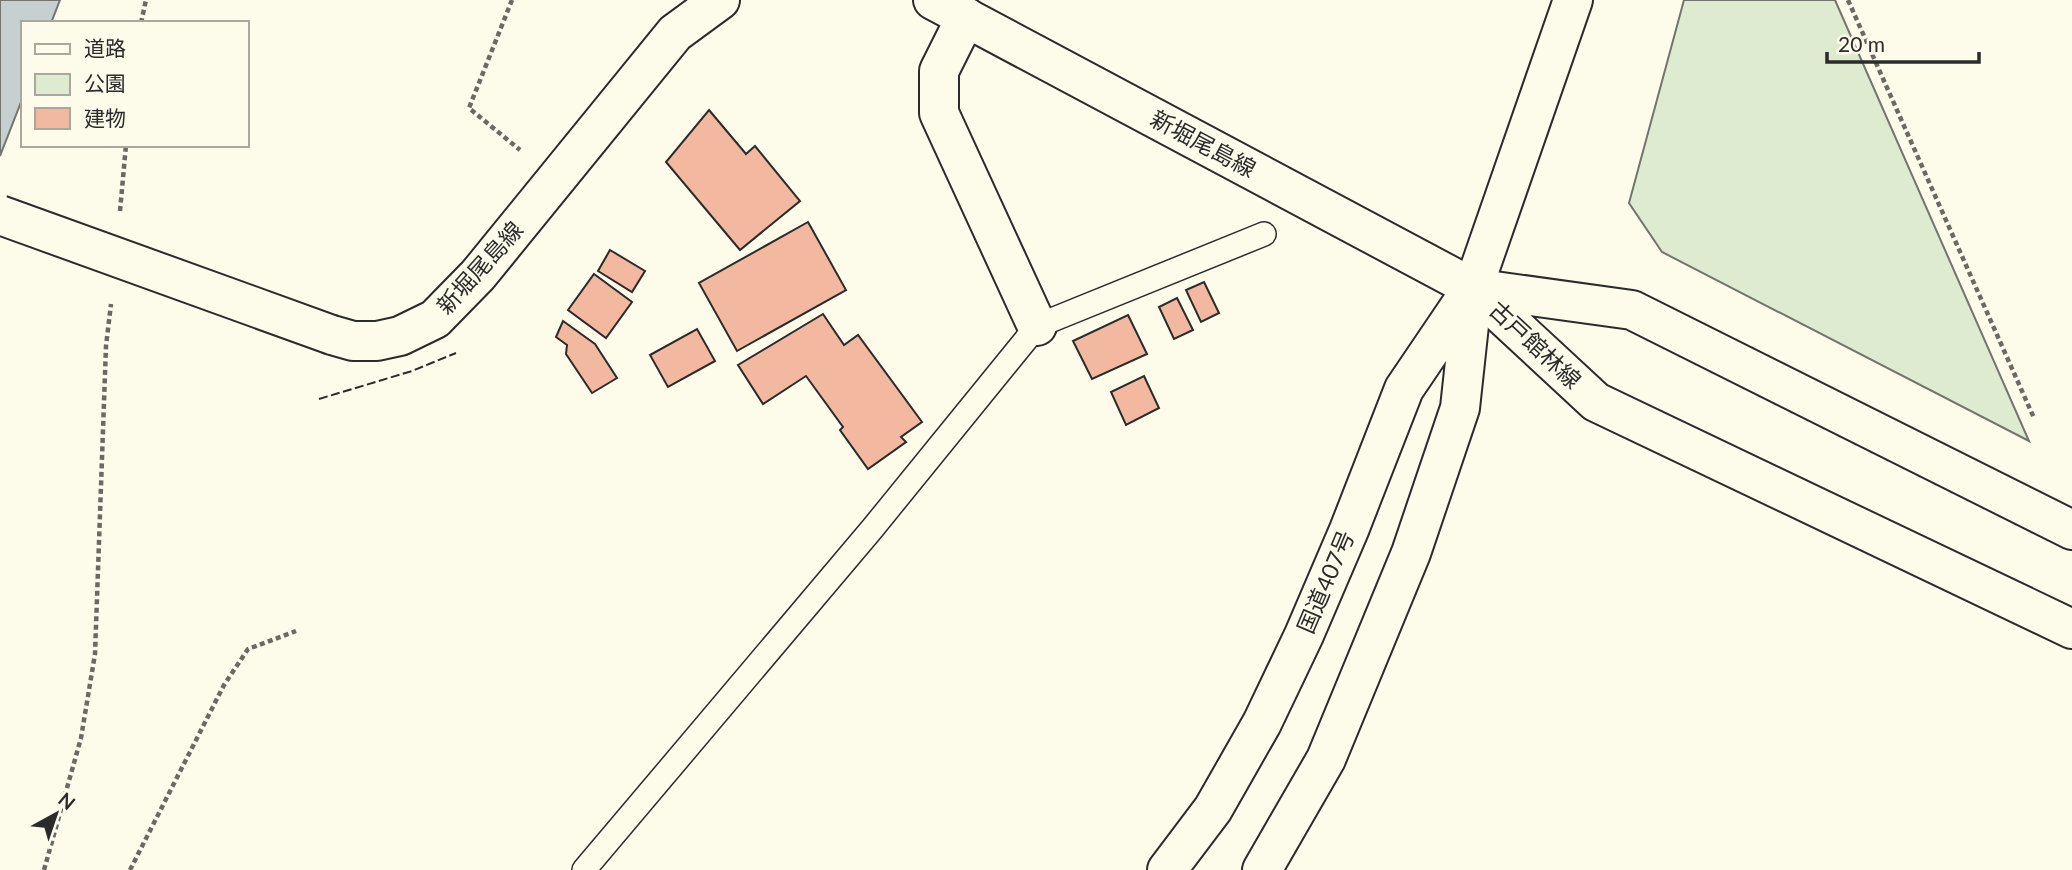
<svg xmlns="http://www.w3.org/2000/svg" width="2072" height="870" viewBox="0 0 2072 870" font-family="Lato,'Noto Sans JP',sans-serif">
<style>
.green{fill:#deebd1;stroke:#74746e;stroke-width:2}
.water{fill:#c7d0d0;stroke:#74746e;stroke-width:2}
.building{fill:#f2b8a0;stroke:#2b2b2b;stroke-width:2}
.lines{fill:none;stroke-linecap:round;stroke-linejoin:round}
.service-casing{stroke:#2b2b2b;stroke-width:26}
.minor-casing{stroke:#2b2b2b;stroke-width:42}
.secondary-casing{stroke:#2b2b2b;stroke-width:42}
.trunk-casing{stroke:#2b2b2b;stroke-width:42}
.path{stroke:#6a6964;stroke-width:4.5;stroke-dasharray:5 3.5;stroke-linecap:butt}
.service{stroke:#fdfbea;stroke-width:23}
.minor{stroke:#fdfbea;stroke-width:38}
.secondary{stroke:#fdfbea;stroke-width:38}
.trunk{stroke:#fdfbea;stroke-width:38}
.secondary-bridge-casing{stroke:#2b2b2b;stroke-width:42;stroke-linecap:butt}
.secondary-bridge{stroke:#fdfbea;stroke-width:38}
.fence{stroke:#2b2b2b;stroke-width:2;stroke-dasharray:9 3.5;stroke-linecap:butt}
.labels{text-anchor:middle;stroke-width:5;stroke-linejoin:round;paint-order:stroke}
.street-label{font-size:23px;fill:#2b2b2b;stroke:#fdfbea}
</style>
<rect width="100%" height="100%" fill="#fdfbea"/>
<path class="green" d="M 1684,0 L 1835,0 L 2029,441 L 1662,252 L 1629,203 Z"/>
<path class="water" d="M 0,0 L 60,0 L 51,23 L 23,23 L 23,97 L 0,156 Z"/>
<path class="building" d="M 709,110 L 746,154 L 755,146 L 800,201 L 740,250 L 666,162 Z
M 808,222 L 846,290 L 737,351 L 699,283 Z
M 610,250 L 645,271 L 632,292 L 598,271 Z
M 594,274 L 632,302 L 606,338 L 568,310 Z
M 1204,282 L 1219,313 L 1201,322 L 1186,290 Z
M 1177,298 L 1193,330 L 1174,339 L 1159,307 Z
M 823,314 L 844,345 L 858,335 L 922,422 L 901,437 L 906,442 L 868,469 L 840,430 L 843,427 L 806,376 L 763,404 L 738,365 Z
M 1128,315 L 1147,354 L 1092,379 L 1073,341 Z
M 563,321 L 595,344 L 617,378 L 592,393 L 566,354 L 567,345 L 556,337 Z
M 697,329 L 715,361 L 668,387 L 650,355 Z
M 1144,376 L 1159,408 L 1126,425 L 1111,392 Z"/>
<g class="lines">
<defs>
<path id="service" d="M 584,870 L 872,529 L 1037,326 L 1264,234"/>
<path id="minor" d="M 966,17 L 939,71 L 939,113 L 1037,326"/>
<path id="secondary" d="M 933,0 L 1473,288 L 1596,402 L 2072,629
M 1473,288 L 1632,310 L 2072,530
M 332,335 L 353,341 L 377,341 L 400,336 L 435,319 L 478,275 L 675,33 L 720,0"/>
<path id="trunk" d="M 1167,870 L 1213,809 L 1262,723 L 1304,635 L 1349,530 L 1404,389 L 1469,293
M 1262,870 L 1326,759 L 1411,553 L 1460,408 L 1473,288 L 1573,0"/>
</defs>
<use href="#service" class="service-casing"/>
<use href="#minor" class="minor-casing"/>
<use href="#secondary" class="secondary-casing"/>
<use href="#trunk" class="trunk-casing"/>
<path class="path" d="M 512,0 L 469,108 L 520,150
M 1848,0 L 2034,418
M 141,23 L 146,0
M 120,211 L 126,145
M 44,870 L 81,738 L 95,654 L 106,346 L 111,304
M 130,870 L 224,685 L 248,649 L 296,631"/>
<use href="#service" class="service"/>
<use href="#minor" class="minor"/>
<use href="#secondary" class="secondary"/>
<use href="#trunk" class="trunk"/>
<defs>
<path id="secondary-bridge" d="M 0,215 L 332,335"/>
</defs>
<use href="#secondary-bridge" class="secondary-bridge-casing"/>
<use href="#secondary-bridge" class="secondary-bridge"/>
<path class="fence" d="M 319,399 L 412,371 L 456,353"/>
</g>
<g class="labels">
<g class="street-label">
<text transform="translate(1203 144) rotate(28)" y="8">新堀尾島線</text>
<text transform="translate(480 268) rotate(-48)" y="8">新堀尾島線</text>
<text transform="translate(1535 345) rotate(43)" y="8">古戸館林線</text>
<text transform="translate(1326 582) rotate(-67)" y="8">国道407号</text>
</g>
</g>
<rect x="21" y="21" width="228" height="126" fill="#fdfbea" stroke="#a9a89e" stroke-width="2"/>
<rect x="35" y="44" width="35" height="10" fill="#fdfbea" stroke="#a9a89e" stroke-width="2"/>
<text x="84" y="56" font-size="21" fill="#2b2b2b">道路</text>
<rect x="35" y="74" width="35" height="21" fill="#deebd1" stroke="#a9a89e" stroke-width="2"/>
<text x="84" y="91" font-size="21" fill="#2b2b2b">公園</text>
<rect x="35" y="108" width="35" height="21" fill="#f2b8a0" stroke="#a9a89e" stroke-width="2"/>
<text x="84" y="126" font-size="21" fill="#2b2b2b">建物</text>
<g transform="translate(56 814) rotate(40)" stroke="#fdfbea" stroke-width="5" paint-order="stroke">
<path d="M0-5L12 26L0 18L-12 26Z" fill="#2b2b2b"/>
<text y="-10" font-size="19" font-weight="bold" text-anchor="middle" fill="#2b2b2b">N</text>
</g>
<path d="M1827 52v10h152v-10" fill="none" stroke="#2b2b2b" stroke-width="3.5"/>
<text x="1838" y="52" font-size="21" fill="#2b2b2b" stroke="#fdfbea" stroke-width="5" paint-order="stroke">20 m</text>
</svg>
